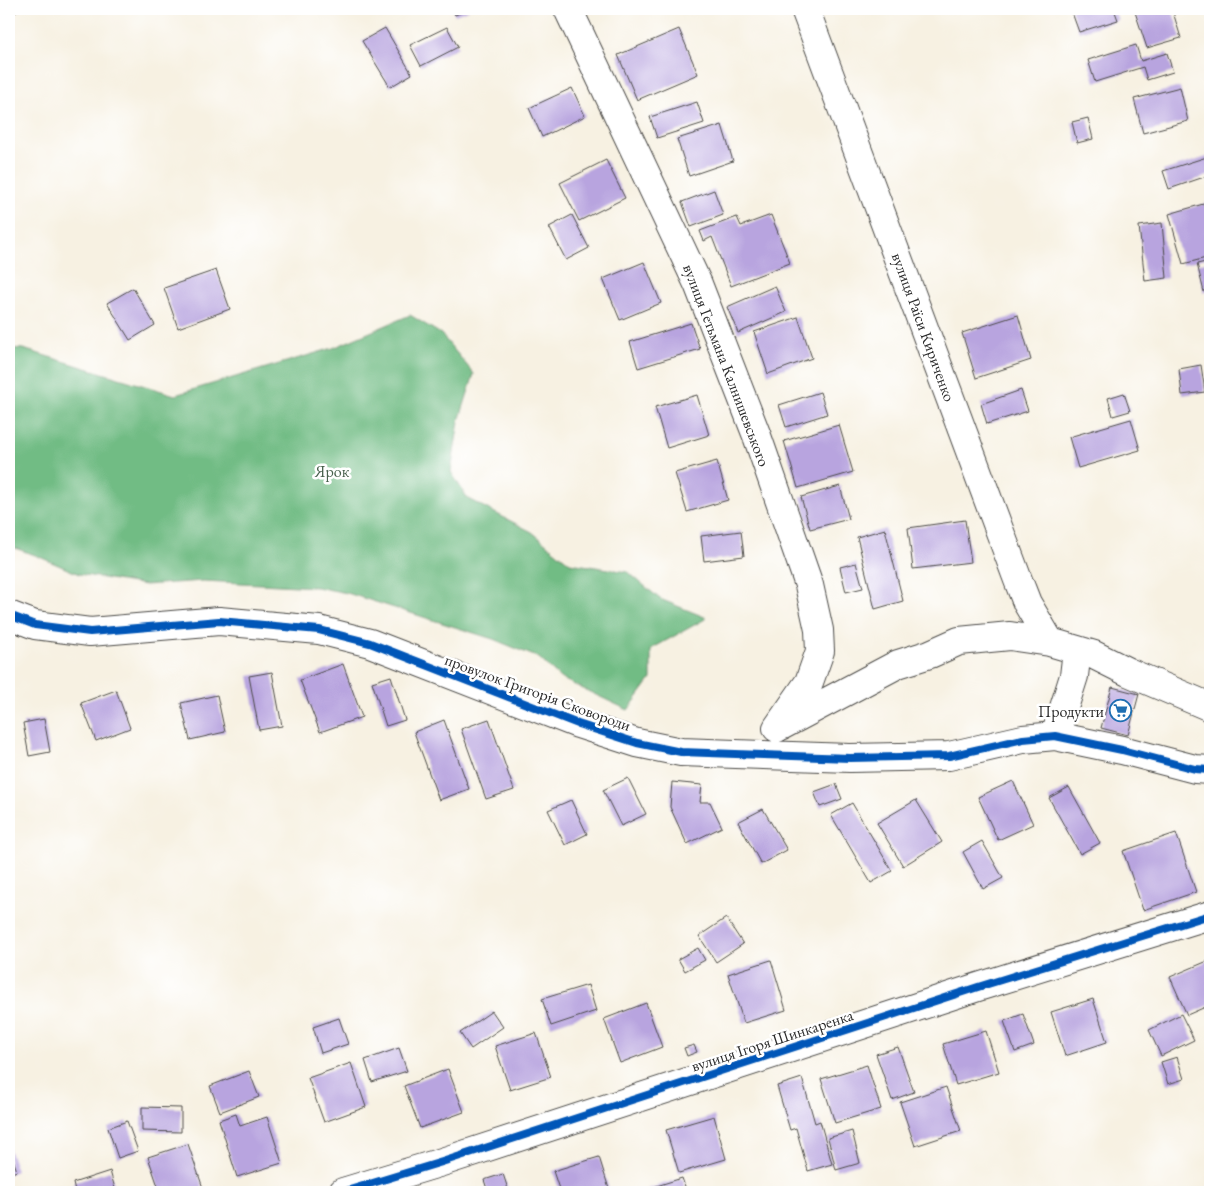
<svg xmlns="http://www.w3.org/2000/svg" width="1219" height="1201" viewBox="0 0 1219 1201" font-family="'EB Garamond',serif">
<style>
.forest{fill:#71bc84;stroke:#4e7458}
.building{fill:#b8a4df}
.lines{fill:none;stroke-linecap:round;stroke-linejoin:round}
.minor-casing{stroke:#4a4946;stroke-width:30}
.minor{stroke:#fff;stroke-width:28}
.cycleway-casing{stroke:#fff;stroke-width:11}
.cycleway{stroke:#0057b8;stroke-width:8}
.labels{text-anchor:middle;stroke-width:5;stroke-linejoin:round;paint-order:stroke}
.street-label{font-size:16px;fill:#2b2b2b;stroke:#fff}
.park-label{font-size:16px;fill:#48604d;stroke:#fff}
.poi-label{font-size:16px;fill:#2b2b2b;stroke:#fff;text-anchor:end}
</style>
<rect width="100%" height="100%" fill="#fff"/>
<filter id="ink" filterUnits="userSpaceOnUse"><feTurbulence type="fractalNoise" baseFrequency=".02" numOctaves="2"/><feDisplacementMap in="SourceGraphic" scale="10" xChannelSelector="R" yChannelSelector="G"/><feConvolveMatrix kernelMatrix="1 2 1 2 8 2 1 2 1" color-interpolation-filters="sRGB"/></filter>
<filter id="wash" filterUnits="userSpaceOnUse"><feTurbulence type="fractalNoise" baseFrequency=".0096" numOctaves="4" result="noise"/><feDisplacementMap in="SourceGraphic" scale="20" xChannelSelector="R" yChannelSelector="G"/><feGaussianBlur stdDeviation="1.12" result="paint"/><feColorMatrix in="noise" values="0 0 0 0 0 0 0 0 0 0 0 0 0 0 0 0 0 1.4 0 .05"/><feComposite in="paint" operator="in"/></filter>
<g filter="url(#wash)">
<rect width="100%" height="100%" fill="#f7f1e2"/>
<path class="forest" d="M 410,315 L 441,334 L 474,374 L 459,421 L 451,472 L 468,499 L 532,532 L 570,563 L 628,572 L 660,599 L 707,618 L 651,649 L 651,679 L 628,710 L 560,678 L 539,658 L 493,639 L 347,593 L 316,587 L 203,581 L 145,585 L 79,574 L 35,555 L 9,546 L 9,348 L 23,349 L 175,395 L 333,348 Z"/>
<g id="blocks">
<path class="building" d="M 9,9 L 21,9 L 10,16 Z
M 452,9 L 470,9 L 455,15 Z
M 1074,9 L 1114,9 L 1118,20 L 1079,32 L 1071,10 Z
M 1134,9 L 1172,9 L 1181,38 L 1147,48 Z
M 447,27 L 458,47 L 421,66 L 410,45 Z
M 385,28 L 412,74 L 390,87 L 362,41 Z
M 679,29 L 698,74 L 637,100 L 618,55 Z
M 1136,45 L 1141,61 L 1167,53 L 1173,72 L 1147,80 L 1143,67 L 1095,82 L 1088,60 Z
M 1180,87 L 1188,121 L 1143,133 L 1134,99 Z
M 572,88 L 585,116 L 542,137 L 529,108 Z
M 697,102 L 704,123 L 657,138 L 650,117 Z
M 1088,118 L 1093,139 L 1077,143 L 1072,122 Z
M 722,125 L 733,161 L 689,176 L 677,139 Z
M 1210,156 L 1210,175 L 1169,189 L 1163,171 Z
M 606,160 L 625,198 L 579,221 L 560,183 Z
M 714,190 L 723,215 L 691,227 L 682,202 Z
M 1210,202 L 1210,257 L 1183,264 L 1169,214 Z
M 572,215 L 589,248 L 566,260 L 549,227 Z
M 771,215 L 790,263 L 731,286 L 712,237 L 704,241 L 700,231 L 737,217 L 741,226 Z
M 1162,223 L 1167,278 L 1145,281 L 1139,226 Z
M 1210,261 L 1210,291 L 1204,292 L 1197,264 Z
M 644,262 L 661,303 L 620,320 L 603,279 Z
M 216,270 L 230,309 L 178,328 L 164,288 Z
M 775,286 L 786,312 L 738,333 L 727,307 Z
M 133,288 L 155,325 L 130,340 L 107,303 Z
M 1018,315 L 1031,360 L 976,378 L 962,333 Z
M 798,317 L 812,358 L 768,374 L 754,332 Z
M 691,323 L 700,349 L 638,368 L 630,342 Z
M 1201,365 L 1205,392 L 1182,395 L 1179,369 Z
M 1021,390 L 1028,411 L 987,424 L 981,404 Z
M 820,392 L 827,414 L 786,427 L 779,405 Z
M 1124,393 L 1130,411 L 1113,416 L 1108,398 Z
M 697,395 L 709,435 L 667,448 L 655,407 Z
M 1131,419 L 1140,450 L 1078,468 L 1069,437 Z
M 839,425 L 853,472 L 798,488 L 784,441 Z
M 717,461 L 728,500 L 687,512 L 675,473 Z
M 840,486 L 849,519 L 810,529 L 801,497 Z
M 965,520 L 971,562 L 913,569 L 908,528 Z
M 885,529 L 903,601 L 875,609 L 857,537 Z
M 741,531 L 744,556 L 704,561 L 701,536 Z
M 856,563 L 863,588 L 846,592 L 840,567 Z
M 343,664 L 362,717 L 320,732 L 300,680 Z
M 272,672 L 282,726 L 259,730 L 249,676 Z
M 391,676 L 405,720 L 386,726 L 372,682 Z
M 1112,687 L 1139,694 L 1128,735 L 1101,728 Z
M 116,690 L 130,728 L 96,741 L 81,703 Z
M 217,695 L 225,732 L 190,740 L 181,703 Z
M 44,719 L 50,752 L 29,756 L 23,723 Z
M 489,719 L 514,790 L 486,799 L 461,729 Z
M 444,720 L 469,789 L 439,800 L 414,732 Z
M 628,778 L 646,814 L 621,826 L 603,790 Z
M 1013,781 L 1033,824 L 998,840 L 978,797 Z
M 672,782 L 702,785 L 700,802 L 710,802 L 722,827 L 687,844 L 670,807 Z
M 836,784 L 842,799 L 820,807 L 814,792 Z
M 1069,787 L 1100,843 L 1080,854 L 1049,798 Z
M 571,800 L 587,834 L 565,845 L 548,810 Z
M 916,800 L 942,842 L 903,866 L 877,823 Z
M 852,803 L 892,871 L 871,883 L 831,815 Z
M 763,809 L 787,850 L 761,864 L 738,822 Z
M 1176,833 L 1196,892 L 1143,910 L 1123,851 Z
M 982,841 L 1003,878 L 983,889 L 963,852 Z
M 726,918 L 743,944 L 716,962 L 699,936 Z
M 698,948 L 705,960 L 685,971 L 678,959 Z
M 771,960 L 786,1010 L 744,1023 L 728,974 Z
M 1210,960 L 1210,1005 L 1187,1015 L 1170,977 Z
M 588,985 L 596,1011 L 551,1026 L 542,999 Z
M 1093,999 L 1107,1042 L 1065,1056 L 1051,1012 Z
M 646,1003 L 662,1047 L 620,1063 L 604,1019 Z
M 492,1011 L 503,1027 L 471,1049 L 460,1033 Z
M 1023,1014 L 1034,1045 L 1015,1052 L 1004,1021 Z
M 1181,1014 L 1194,1040 L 1161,1056 L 1149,1030 Z
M 339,1018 L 348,1044 L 321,1053 L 313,1027 Z
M 986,1031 L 999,1072 L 956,1085 L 943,1044 Z
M 536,1033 L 551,1077 L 510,1090 L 495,1046 Z
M 694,1045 L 697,1052 L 687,1056 L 684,1048 Z
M 898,1047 L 914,1092 L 892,1100 L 876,1054 Z
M 399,1048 L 407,1071 L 372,1082 L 365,1060 Z
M 1177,1057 L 1184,1079 L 1168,1084 L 1161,1062 Z
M 351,1063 L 366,1107 L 324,1122 L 308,1078 Z
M 867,1065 L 881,1109 L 835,1123 L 821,1079 Z
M 448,1069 L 464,1112 L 420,1128 L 404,1086 Z
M 249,1071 L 259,1097 L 220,1112 L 210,1086 Z
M 802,1078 L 815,1123 L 820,1121 L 832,1164 L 808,1171 L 796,1128 L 790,1130 L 777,1086 Z
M 946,1087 L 961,1131 L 915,1146 L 900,1102 Z
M 142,1107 L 181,1108 L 181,1132 L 142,1131 Z
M 236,1114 L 240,1126 L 267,1117 L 282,1163 L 237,1177 L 219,1120 Z
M 714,1116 L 726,1159 L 679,1173 L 666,1130 Z
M 127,1121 L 138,1151 L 118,1158 L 108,1128 Z
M 852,1131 L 860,1163 L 836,1170 L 828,1138 Z
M 188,1144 L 203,1188 L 189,1192 L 160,1192 L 148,1157 Z
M 9,1148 L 17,1171 L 9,1174 Z
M 599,1157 L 610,1192 L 560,1192 L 553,1171 Z
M 110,1171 L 116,1192 L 75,1192 L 73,1183 Z
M 503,1174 L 509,1192 L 488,1192 L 484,1180 Z
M 682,1178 L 687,1192 L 648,1192 L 647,1189 Z"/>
</g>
</g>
<g filter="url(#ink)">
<use href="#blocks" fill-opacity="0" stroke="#4a4946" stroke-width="1"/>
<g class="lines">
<defs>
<path id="minor" d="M 568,9 L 698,284 L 757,436 L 809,585 L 819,630 L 820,651 L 809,682 L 777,728
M 805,9 L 1018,580 L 1027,603 L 1050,642
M 9,615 L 35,625 L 90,632 L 219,621 L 319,630 L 370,643 L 578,724 L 637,743 L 681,752 L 850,758 L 949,756 L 1023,739 L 1055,736 L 1122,750 L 1195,769 L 1210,770
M 781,726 L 898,664 L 930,654 L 959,641 L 1010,636 L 1050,642 L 1094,655 L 1128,672 L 1210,707
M 1055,736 L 1074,676 L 1077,650
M 343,1192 L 442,1162 L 978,987 L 1210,915"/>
</defs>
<use href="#minor" class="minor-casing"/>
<use href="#minor" class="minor"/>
<defs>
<path id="cycleway" d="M 9,615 L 35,625 L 90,632 L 219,621 L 319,630 L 370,643 L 578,724 L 637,743 L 681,752 L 850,758 L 949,756 L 1023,739 L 1055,736 L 1122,750 L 1195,769 L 1210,770
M 343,1192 L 442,1162 L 978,987 L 1210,915"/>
</defs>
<use href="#cycleway" class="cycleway-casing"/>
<use href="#cycleway" class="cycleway"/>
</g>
</g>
<defs>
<symbol id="supermarket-ring" viewBox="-11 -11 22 22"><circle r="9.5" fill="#fff" stroke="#1f6fb2" stroke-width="1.5"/><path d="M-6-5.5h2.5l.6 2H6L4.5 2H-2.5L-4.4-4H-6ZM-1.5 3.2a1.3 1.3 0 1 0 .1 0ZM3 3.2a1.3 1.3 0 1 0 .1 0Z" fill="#1f6fb2"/></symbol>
</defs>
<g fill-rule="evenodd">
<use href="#supermarket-ring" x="1108" y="698" width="25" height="25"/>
</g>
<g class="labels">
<g class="street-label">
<text transform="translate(924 327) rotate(70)" y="6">вулиця Раїси Кириченко</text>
<text transform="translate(727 365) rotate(69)" y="6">вулиця Гетьмана Калнишевського</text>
<text transform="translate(538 692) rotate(20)" y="6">провулок Григорія Сковороди</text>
<text transform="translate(772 1040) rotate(-18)" y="6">вулиця Ігоря Шинкаренка</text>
</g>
<g class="park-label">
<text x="332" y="477">Ярок</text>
</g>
<g class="poi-label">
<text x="1104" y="717">Продукти</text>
</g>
</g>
<rect width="1219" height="1201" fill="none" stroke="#fff" stroke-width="30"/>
</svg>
